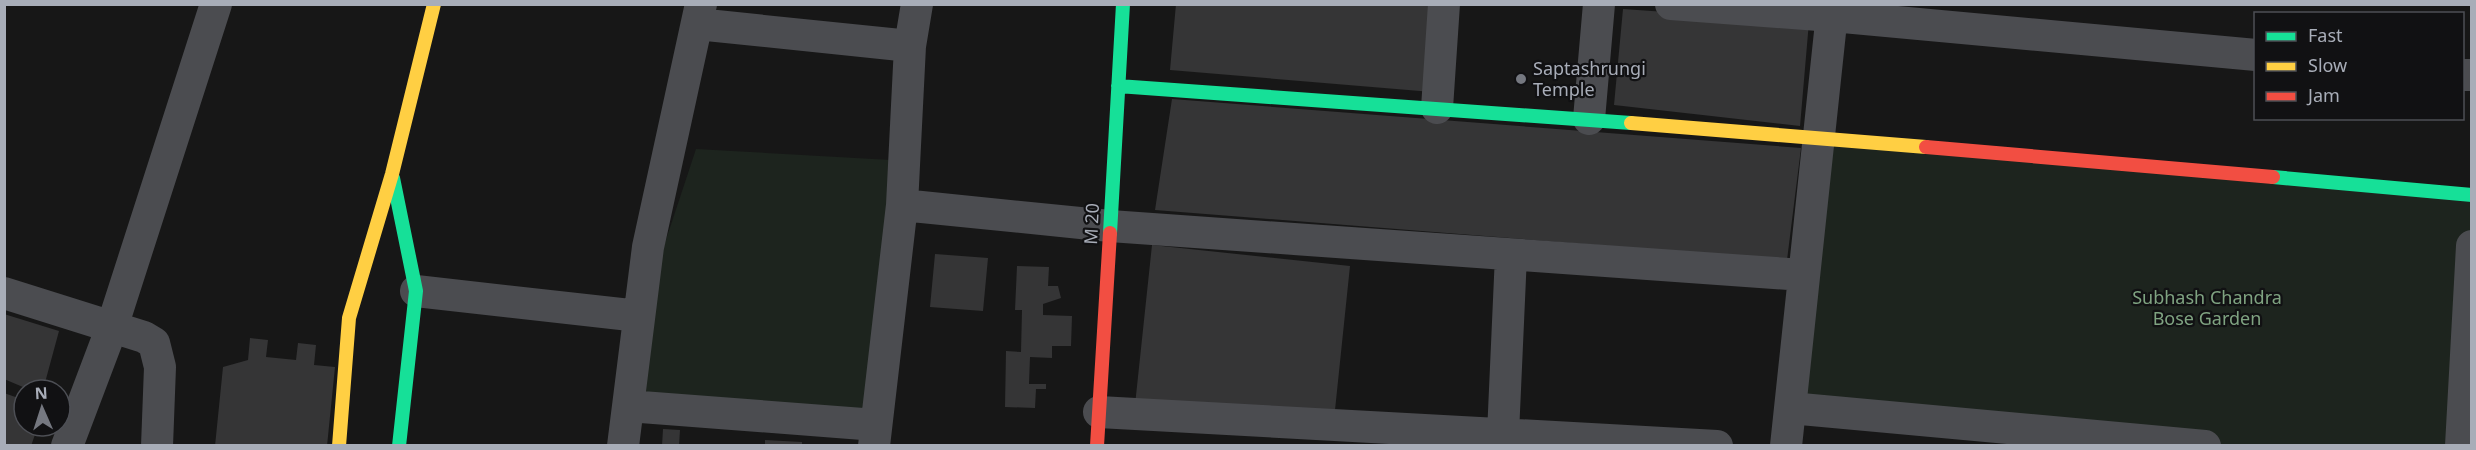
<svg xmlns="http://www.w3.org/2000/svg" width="2476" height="450" viewBox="0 0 2476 450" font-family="'Noto Sans',sans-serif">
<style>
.green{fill:#1d241e}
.building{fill:#353536}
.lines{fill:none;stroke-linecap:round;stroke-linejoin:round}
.street{stroke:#4b4c50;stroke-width:32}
.fast{stroke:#16e098;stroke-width:14}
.slow{stroke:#ffcf43;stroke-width:14}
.jam{stroke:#f24e42;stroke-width:14}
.poi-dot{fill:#757880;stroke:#111113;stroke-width:2}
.labels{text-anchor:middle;stroke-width:4.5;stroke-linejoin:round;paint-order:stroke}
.poi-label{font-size:18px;fill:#a8adb8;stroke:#111113;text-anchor:start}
.street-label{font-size:18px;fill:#a8adb8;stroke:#111113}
.park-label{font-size:18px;fill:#7fa381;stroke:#111113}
</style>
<rect width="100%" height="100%" fill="#171717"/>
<path class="green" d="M 1819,137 L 2471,195 L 2471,220 L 2449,445 L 2205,445 L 1790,408 Z
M 696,149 L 891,160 L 871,415 L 643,395 L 652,282 Z"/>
<path class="building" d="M 1176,4 L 1436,4 L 1432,92 L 1170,70 Z
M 1623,9 L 1809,22 L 1800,126 L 1614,105 Z
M 1172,99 L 1801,148 L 1787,260 L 1155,210 Z
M 1152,245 L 1350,266 L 1335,410 L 1135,405 Z
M 935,254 L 988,258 L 983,311 L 930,307 Z
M 1017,266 L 1049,267 L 1048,286 L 1058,286 L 1061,298 L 1043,304 L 1043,315 L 1072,316 L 1071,346 L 1052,346 L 1052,358 L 1030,357 L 1029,384 L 1046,384 L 1046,389 L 1036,389 L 1035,408 L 1005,407 L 1006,351 L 1021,352 L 1022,310 L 1015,310 Z
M 4,314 L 59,331 L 43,390 L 30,390 L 4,379 Z
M 250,338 L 268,340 L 266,357 L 296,360 L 298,343 L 316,345 L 314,365 L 335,367 L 327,446 L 215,446 L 223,367 L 248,360 Z
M 4,393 L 24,400 L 24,426 L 38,426 L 31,446 L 4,446 Z
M 663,429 L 680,430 L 679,446 L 662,446 Z
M 765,440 L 802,442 L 802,446 L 765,446 Z"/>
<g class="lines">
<path class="street" d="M 1671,4 L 1832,16 L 2256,55
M 697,24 L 910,46
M 2462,75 L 2472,75
M 1437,108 L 1444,4
M 1589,119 L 1599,4
M 902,205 L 1110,226 L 1803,275
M 416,291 L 639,316
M 4,293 L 144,337 L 154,343 L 160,367 L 157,446
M 628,406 L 876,425
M 1790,408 L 2205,446
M 1099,412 L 1717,446
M 1503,434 L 1511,255
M 67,446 L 112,327 L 216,4
M 623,446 L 648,247 L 701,4
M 874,446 L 902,205 L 910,46 L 917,4
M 1786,446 L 1833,4
M 2461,446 L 2472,246"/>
<path class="fast" d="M 1118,86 L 1631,123
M 2273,177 L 2472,195
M 393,178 L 416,291 L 399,446
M 1110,233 L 1123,4"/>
<path class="slow" d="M 1631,123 L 1926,147
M 339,446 L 349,318 L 392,174 L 434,4"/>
<path class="jam" d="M 1926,147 L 2273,177
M 1097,446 L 1110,233"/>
</g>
<circle class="poi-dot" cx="1521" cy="79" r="6"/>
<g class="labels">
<g class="poi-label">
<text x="1533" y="75">Saptashrungi<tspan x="1533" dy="21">Temple</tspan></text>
</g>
<g class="street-label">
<text transform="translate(1092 224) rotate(-87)" y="6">M 20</text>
</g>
<g class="park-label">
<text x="2207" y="304">Subhash Chandra<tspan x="2207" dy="21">Bose Garden</tspan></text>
</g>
</g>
<rect width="2476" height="450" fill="none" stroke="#a8adb8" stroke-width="12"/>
<rect x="2254" y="12" width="210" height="108" fill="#111113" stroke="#4d4f55" stroke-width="1.5"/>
<rect x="2266" y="32" width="30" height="9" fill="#16e098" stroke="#4d4f55" stroke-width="1.5"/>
<text x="2308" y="42" font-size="18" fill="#a8adb8">Fast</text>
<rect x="2266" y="62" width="30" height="9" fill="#ffcf43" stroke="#4d4f55" stroke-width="1.5"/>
<text x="2308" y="72" font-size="18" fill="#a8adb8">Slow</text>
<rect x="2266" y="92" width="30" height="9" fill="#f24e42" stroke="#4d4f55" stroke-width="1.5"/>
<text x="2308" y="102" font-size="18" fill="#a8adb8">Jam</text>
<g transform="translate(42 408) rotate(357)"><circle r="28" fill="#111113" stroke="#4d4f55" stroke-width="1.5"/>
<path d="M0-4.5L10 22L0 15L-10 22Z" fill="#757880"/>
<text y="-9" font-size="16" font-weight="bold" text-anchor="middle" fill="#a8adb8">N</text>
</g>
</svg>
